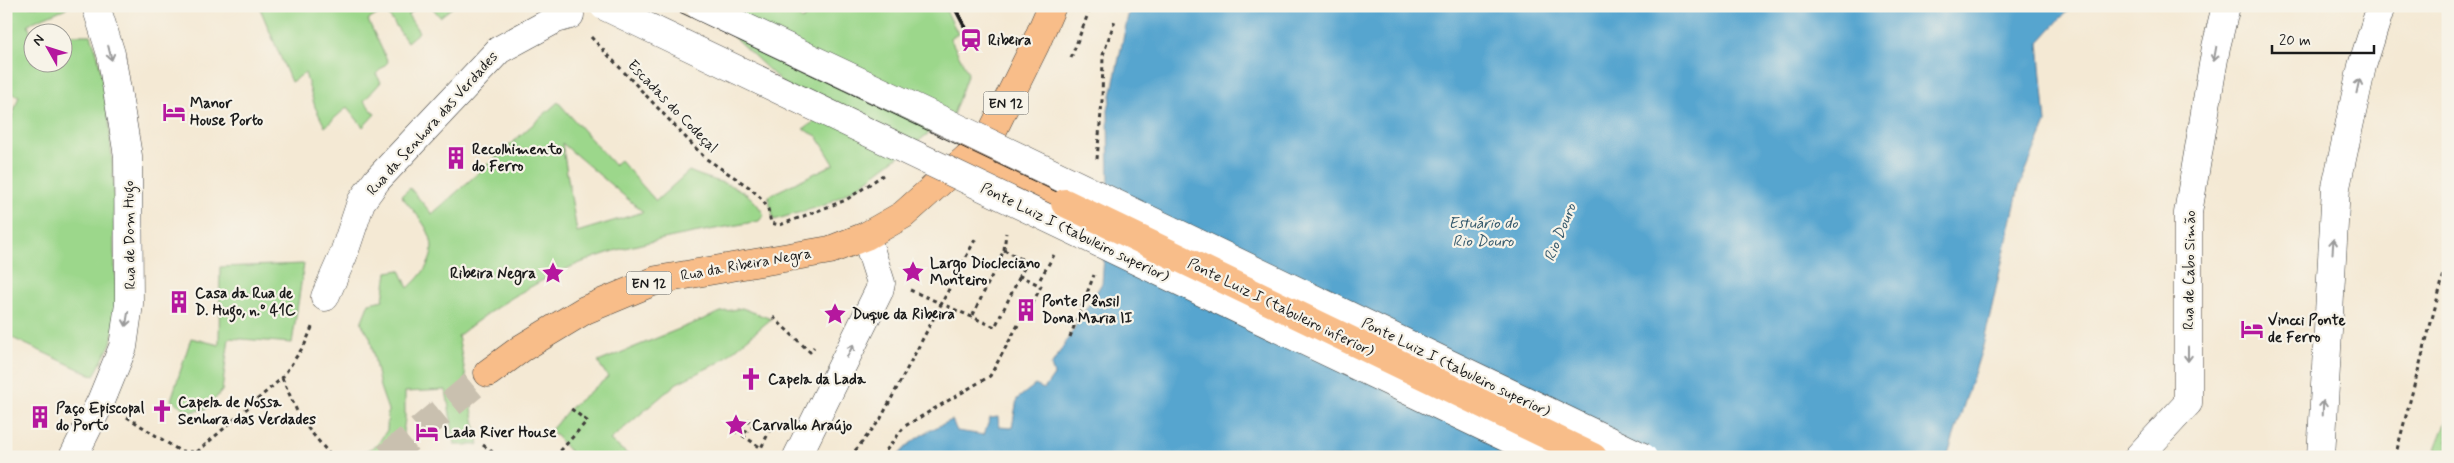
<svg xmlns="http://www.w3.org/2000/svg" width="2454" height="463" viewBox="0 0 2454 463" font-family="Mynerve,sans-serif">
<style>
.green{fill:#9cd78b;stroke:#5c7a54;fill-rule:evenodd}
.water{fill:#56a5cf;stroke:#396076}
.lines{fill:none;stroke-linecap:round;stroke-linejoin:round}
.major-tunnel{stroke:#c9c0af;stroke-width:28;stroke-dasharray:28 14;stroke-linecap:butt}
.minor-casing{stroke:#3c3b38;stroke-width:29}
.major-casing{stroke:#3c3b38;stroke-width:29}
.path{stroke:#3c3b38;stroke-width:3;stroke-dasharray:4 4;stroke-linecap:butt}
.minor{stroke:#fff;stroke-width:28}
.major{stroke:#f8bd89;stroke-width:28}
.tram{stroke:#1c1c1c;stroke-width:1}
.rail{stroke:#1c1c1c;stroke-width:4}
.minor-bridge-casing{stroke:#3c3b38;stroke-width:29;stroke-linecap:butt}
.major-bridge-casing{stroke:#3c3b38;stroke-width:29;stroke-linecap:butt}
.minor-bridge{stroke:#fff;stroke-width:28}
.major-bridge{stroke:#f8bd89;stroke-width:28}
.oneway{stroke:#999}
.labels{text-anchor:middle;stroke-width:4.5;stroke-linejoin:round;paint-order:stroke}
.shield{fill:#f7f3e8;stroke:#5e5c59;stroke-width:1}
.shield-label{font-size:14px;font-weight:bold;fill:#1c1c1c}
.poi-label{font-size:15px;font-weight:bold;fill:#1c1c1c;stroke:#f7f3e8;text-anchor:start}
.street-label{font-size:15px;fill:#1c1c1c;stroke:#f7f3e8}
.water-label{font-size:16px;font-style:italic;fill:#365a6d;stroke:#f7f3e8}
</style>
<rect width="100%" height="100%" fill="#f7f3e8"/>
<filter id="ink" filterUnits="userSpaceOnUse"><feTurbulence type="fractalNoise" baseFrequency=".02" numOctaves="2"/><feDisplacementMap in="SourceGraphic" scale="10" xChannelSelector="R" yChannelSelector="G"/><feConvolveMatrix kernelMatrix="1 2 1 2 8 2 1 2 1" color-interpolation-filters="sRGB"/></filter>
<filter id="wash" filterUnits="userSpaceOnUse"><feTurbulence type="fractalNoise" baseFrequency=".0096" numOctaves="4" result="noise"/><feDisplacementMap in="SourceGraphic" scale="20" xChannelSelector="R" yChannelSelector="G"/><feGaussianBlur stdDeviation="1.12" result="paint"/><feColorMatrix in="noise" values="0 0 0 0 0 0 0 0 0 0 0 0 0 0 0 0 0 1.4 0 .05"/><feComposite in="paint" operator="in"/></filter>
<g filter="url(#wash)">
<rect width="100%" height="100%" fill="#f4e9d4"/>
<path class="green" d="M 6,6 L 71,6 L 28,24 L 32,37 L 32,62 L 62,62 L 63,35 L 91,35 L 98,56 L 109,123 L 114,186 L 114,251 L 118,306 L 111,343 L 94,376 L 6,335 L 6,135 L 19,96 L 6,91 Z
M 259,6 L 419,6 L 408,15 L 419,32 L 407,42 L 385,10 L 368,20 L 388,62 L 376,74 L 381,82 L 364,101 L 375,114 L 363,127 L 347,107 L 325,127 L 315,107 L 305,73 L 291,82 Z
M 431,6 L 454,6 L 440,17 Z
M 701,6 L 789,6 L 802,20 L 817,6 L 944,6 L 958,34 L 950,38 L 968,73 L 953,115 L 941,124 L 859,186 L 825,205 L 774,220 L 768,196 L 834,164 L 817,136 L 803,129 L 820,118 Z
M 558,102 L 614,165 L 620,160 L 656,201 L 689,171 C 720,185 746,182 764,215 L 759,221 C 716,229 672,236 629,247 C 568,262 506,297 458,336 L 479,445 L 455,445 L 446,390 L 405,392 L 405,419 L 401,447 L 396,447 L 395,457 L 354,457 L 377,445 L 387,430 L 388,410 L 380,387 L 370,337 L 361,323 L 369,303 L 383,300 L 387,272 L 400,270 L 408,288 C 449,251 431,230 401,196 L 410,188 L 432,214 ZM 562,143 L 643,212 L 577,232 Z
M 304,264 L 292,343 L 229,338 L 222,391 L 206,409 L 190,412 L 171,400 L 191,338 L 219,345 L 220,267 Z
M 742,308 L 771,319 L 720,362 L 677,383 L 610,440 L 631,457 L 575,457 L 551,430 L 570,408 L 608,377 L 598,362 L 721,312 Z
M 2448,418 L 2448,454 L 2436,449 Z"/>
<path class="water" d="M 1130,6 L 2068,6 L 2068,10 L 2039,42 L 2046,123 L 2019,187 L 1983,346 L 1947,457 L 897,457 C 913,437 930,430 952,420 L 957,431 L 984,435 L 990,418 L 998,417 L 999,427 L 1012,428 L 1017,399 L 1035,385 L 1044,389 L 1054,375 L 1051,366 L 1102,283 L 1109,191 L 1108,110 Z"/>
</g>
<g filter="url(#ink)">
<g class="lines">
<path class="major-tunnel" d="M 387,457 L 488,373"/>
<defs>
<path id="minor" d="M 325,297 L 343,256 L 361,202 L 377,180 L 499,50 L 556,19 L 570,15
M 73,457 L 101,401 L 123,347 L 129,304 L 128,156 L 111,54 L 96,6
M 797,457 L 879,291 L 881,283 L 866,236
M 2138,457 L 2188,403 L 2188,213 L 2216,47 L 2226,6
M 2321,457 L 2336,187 L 2362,66 L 2381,6"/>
<path id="major" d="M 968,157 L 1065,203
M 488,373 L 522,348 L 585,310 L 657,280 L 830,250 L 866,236 L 903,215 L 968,157 L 991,134 L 1036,43 L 1052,6"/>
</defs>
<use href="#minor" class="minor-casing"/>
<use href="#major" class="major-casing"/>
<path class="path" d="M 591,37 L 705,158 L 749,187 L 762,199 L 768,209 L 771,223 L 780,225 L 846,200 L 883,175
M 6,39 L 10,30
M 1071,58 L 1091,6
M 1097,159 L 1102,101 L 1103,55 L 1115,20
M 1004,250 L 1027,262 L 1020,276 L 1041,286 L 1026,317
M 1040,279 L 1054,255
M 910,290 L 995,327 L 1020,276
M 973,315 L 1004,250 L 1006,233
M 773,317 L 810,352 L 814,347
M 1070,337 L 1094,275
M 282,378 L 301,420 L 332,457
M 127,417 L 180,451 L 197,452 L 282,378 L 305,344 L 313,325
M 735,433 L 751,418 L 756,423 L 742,435 L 761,448 L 770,430 L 776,426
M 483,445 L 495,454
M 555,457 L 587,421 L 570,408
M 850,457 L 880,420 L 977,236
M 881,457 L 905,426 L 990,376 L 1018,325
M 2395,457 L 2448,259"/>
<use href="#minor" class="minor"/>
<use href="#major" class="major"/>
<path class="tram" d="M 626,6 L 1570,457
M 667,6 L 1612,457"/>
<path class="rail" d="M 954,6 L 966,29"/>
<defs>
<path id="minor-bridge" d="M 604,6 L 1547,457
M 700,6 L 952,125 L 1643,457"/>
<path id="major-bridge" d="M 1065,203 L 1593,457"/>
</defs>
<use href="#minor-bridge" class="minor-bridge-casing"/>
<use href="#major-bridge" class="major-bridge-casing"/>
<use href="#minor-bridge" class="minor-bridge"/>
<use href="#major-bridge" class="major-bridge"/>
</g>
<defs><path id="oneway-shaft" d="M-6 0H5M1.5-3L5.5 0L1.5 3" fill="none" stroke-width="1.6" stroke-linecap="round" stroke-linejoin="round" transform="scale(1.25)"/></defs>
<g class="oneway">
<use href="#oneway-shaft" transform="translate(110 53) rotate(76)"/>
<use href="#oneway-shaft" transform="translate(2215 54) rotate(100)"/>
<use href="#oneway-shaft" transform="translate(2358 86) rotate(-78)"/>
<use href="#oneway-shaft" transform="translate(2333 246) rotate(-86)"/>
<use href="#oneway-shaft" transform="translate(127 319) rotate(99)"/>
<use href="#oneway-shaft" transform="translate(850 351) rotate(-63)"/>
<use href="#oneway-shaft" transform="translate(2188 354) rotate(90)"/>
<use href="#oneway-shaft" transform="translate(2323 408) rotate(-88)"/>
</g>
</g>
<defs>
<symbol id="station-bare" viewBox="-9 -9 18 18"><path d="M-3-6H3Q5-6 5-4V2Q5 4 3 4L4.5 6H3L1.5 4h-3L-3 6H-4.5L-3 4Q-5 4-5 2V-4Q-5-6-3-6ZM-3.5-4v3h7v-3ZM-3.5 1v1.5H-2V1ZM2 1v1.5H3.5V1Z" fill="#b5179e" stroke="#f7f3e8" stroke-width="2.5" paint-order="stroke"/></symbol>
<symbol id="hotel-bare" viewBox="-9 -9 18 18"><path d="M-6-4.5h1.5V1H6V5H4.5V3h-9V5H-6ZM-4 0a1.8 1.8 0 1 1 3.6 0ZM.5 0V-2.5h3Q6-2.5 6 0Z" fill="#b5179e" stroke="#f7f3e8" stroke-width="2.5" paint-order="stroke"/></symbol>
<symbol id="building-bare" viewBox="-9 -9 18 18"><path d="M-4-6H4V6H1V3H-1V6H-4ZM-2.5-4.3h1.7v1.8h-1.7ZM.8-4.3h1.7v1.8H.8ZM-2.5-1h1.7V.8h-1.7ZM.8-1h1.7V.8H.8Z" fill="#b5179e" stroke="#f7f3e8" stroke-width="2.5" paint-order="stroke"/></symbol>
<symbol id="sight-bare" viewBox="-9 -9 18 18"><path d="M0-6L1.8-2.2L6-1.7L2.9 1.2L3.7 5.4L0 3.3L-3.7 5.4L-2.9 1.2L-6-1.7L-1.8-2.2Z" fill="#b5179e" stroke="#f7f3e8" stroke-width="2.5" paint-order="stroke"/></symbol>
<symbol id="church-bare" viewBox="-9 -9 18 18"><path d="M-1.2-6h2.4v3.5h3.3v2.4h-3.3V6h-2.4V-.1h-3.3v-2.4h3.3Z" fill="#b5179e" stroke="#f7f3e8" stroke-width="2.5" paint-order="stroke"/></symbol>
</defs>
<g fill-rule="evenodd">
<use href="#station-bare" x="955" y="24" width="32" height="32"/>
<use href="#hotel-bare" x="158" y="96" width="32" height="32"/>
<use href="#building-bare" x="440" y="142" width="32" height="32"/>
<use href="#sight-bare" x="897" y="256" width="32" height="32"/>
<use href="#sight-bare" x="537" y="257" width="32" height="32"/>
<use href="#building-bare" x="163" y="286" width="32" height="32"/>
<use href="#building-bare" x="1010" y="294" width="32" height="32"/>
<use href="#sight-bare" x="819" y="298" width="32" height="32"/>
<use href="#hotel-bare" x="2236" y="313" width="32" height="32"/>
<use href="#church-bare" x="735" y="363" width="32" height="32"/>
<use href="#church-bare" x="146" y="395" width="32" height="32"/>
<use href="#building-bare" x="24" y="401" width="32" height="32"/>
<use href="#sight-bare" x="720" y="409" width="32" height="32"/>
<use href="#hotel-bare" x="411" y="416" width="32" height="32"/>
</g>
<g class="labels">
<g class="shield">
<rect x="983.5" y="91.5" width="45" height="23" rx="4"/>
<rect x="626.5" y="271.5" width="45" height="23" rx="4"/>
</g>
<g class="shield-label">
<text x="1006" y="108">EN 12</text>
<text x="649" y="288">EN 12</text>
</g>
<g class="poi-label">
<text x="988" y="45">Ribeira</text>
<text x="190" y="108">Manor<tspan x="190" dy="17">House Porto</tspan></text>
<text x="472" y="154">Recolhimento<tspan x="472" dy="17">do Ferro</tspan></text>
<text x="930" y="268">Largo Diocleciano<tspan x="930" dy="17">Monteiro</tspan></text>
<text x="536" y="278" text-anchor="end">Ribeira Negra</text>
<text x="195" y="298">Casa da Rua de<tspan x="195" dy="17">D. Hugo, n.º 41C</tspan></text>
<text x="1042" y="306">Ponte Pênsil<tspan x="1042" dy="17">Dona Maria II</tspan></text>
<text x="852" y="319">Duque da Ribeira</text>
<text x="2268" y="325">Vincci Ponte<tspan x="2268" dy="17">de Ferro</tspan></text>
<text x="768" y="384">Capela da Lada</text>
<text x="178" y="407">Capela de Nossa<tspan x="178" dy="17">Senhora das Verdades</tspan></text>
<text x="56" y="413">Paço Episcopal<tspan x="56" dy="17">do Porto</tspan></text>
<text x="752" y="430">Carvalho Araújo</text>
<text x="444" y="437">Lada River House</text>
</g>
<g class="street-label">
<text transform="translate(673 106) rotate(46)" y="5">Escadas do Codeçal</text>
<text transform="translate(432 123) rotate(-48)" y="5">Rua da Senhora das Verdades</text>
<text transform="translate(1075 232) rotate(26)" y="5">Ponte Luiz I (tabuleiro superior)</text>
<text transform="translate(129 235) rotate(-91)" y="5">Rua de Dom Hugo</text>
<text transform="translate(746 264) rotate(-10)" y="5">Rua da Ribeira Negra</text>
<text transform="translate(2189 270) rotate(-89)" y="5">Rua de Cabo Simão</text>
<text transform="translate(1281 307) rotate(26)" y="5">Ponte Luiz I (tabuleiro inferior)</text>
<text transform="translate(1456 367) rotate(26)" y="5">Ponte Luiz I (tabuleiro superior)</text>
</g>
<g class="water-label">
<text x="1483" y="228">Estuário do<tspan x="1483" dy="18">Rio Douro</tspan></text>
<text transform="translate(1559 232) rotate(-68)" y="6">Rio Douro</text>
</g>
</g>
<rect width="2454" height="463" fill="none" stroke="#f7f3e8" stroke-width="25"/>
<g transform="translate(48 48) rotate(309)"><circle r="24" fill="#f7f3e8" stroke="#9f9d96"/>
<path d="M0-4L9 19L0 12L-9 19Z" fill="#b5179e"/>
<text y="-8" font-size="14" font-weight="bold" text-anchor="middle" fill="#1c1c1c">N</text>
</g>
<path d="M2272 45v8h102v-8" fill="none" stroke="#1c1c1c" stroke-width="2.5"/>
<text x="2279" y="45" font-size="15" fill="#1c1c1c" stroke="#f7f3e8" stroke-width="4" paint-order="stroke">20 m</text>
</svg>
